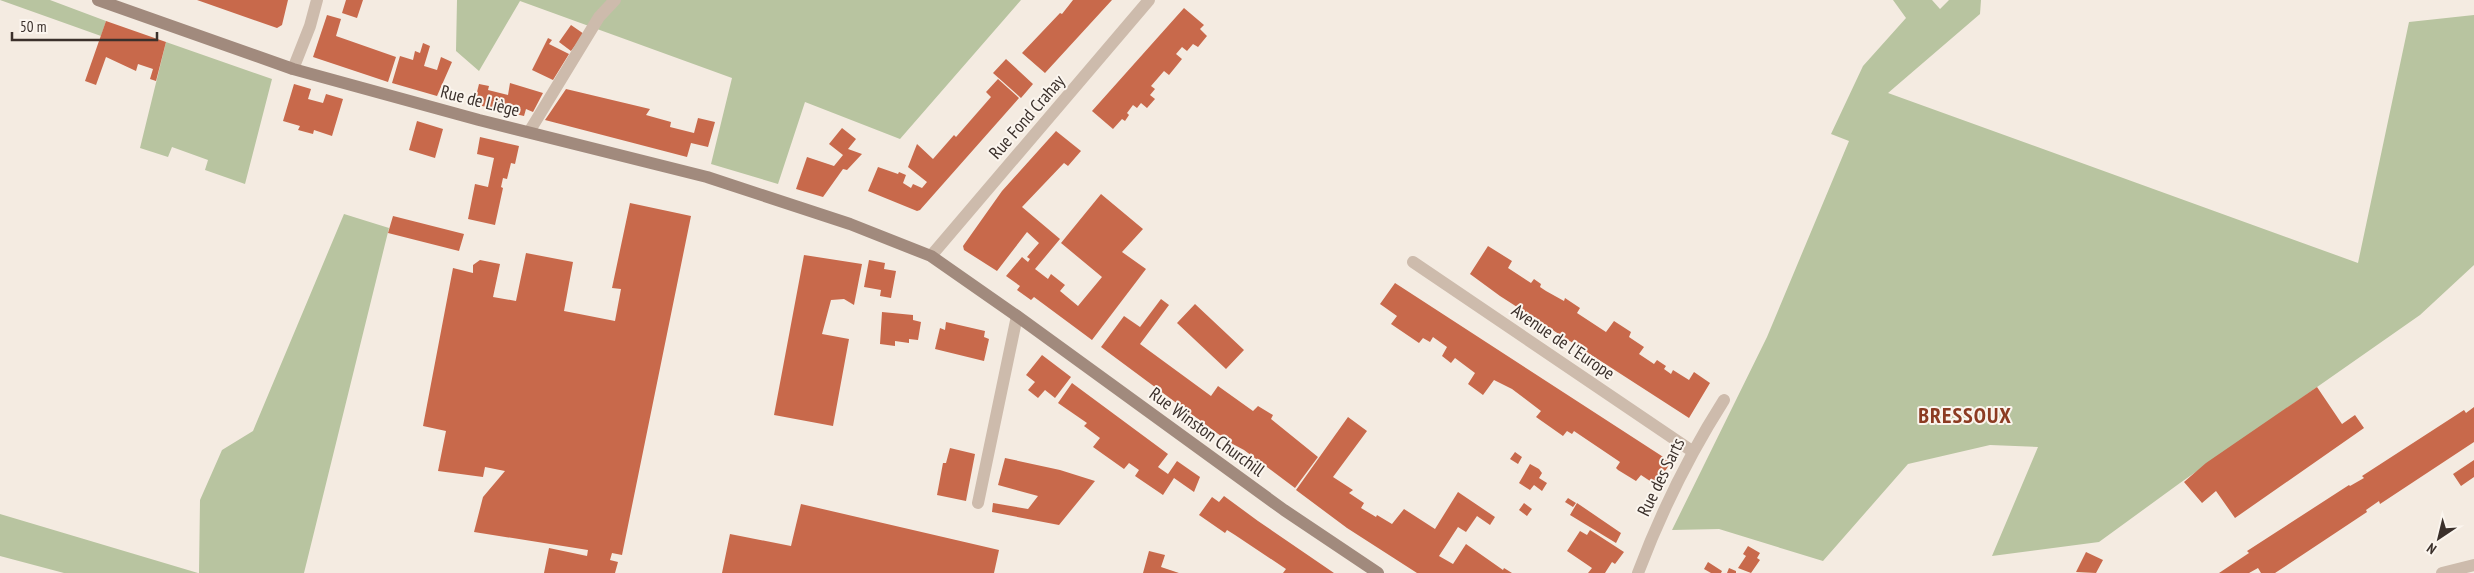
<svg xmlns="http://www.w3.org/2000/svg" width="2474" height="573" viewBox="0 0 2474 573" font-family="'PT Sans Narrow',sans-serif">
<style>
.green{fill:#b8c4a0}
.building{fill:#c8694b}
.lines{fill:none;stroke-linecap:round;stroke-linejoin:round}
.minor{stroke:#cdbbac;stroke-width:12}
.secondary{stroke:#a18a7d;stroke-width:12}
.labels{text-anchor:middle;stroke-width:4;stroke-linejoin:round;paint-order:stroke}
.street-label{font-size:18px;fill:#3b302b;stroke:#fbf5ee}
.district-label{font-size:22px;font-weight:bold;letter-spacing:1px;fill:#8c3b22;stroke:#fbf5ee}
</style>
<rect width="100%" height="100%" fill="#f4ebe1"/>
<path class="green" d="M 0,0 L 50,0 L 106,21 L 101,36 Z
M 457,0 L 1021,0 L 900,139 L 805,102 L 778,184 L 711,164 L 732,78 L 520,1 L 479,71 L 456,51 Z
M 1893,0 L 1932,0 L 1940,9 L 1949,0 L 1981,0 L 1980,14 L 1888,93 L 2358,263 L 2409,22 L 2474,15 L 2474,265 L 2420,315 L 2180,483 L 2099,542 L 1992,556 L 2038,447 L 1990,445 L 1908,464 L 1823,561 L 1719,529 L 1672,530 L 1767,337 L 1849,141 L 1831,134 L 1863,66 L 1906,18 Z
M 166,42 L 272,79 L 245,184 L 205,170 L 208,160 L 172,147 L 168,157 L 140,148 Z
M 344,214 L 389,228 L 304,573 L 199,573 L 200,500 L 222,450 L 253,431 Z
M 0,514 L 198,573 L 64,573 L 0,556 Z"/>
<path class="building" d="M 197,0 L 288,0 L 282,25 L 277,28 Z
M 346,0 L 363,0 L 357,18 L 342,13 Z
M 1073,0 L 1112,0 L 1045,73 L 1022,53 L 1060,13 L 1062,14 Z
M 1184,8 L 1204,25 L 1200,29 L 1207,36 L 1198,47 L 1193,44 L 1187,51 L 1182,47 L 1176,54 L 1182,59 L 1169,75 L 1164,71 L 1151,86 L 1155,89 L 1150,95 L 1155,99 L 1147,108 L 1141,103 L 1137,108 L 1133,105 L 1127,113 L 1129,115 L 1125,121 L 1122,119 L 1113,129 L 1092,111 Z
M 327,15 L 341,19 L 336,36 L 396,57 L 388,82 L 313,57 Z
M 106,21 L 166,42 L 156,81 L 150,79 L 153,69 L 138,64 L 136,71 L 106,57 L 96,85 L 85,81 Z
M 571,25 L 584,34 L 571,51 L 559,42 Z
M 548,38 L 552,40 L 549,44 L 569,54 L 553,80 L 532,70 Z
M 423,43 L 430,46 L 424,66 L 437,70 L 441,57 L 452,62 L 437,96 L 392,83 L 400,56 L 413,60 L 415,51 L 420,53 Z
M 1006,59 L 1033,84 L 1021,98 L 993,73 Z
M 998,79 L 1019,98 L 920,210 L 917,211 L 868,191 L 878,167 L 898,174 L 899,172 L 906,175 L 903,183 L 911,188 L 913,184 L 922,188 L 927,182 L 908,167 L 917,144 L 933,159 L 954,135 L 956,137 L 991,97 L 986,92 Z
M 510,83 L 543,93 L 533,112 L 526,109 L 524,116 L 474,104 L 479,84 L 489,86 L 488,90 L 508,95 Z
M 294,84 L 311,89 L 308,99 L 323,103 L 326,94 L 343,99 L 332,136 L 314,130 L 313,134 L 298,130 L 300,126 L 283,121 Z
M 566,89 L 650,109 L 646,115 L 671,122 L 670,127 L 694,133 L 698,118 L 715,122 L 708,147 L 691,143 L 687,157 L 545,120 Z
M 417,121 L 443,129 L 435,158 L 409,150 Z
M 842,128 L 856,139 L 848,149 L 862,154 L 847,170 L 843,169 L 823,197 L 796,189 L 807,157 L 834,166 L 843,155 L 829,144 Z
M 1056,131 L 1081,151 L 1068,166 L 1064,163 L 1022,207 L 1060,239 L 1035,269 L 1048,279 L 1051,274 L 1065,285 L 1060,291 L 1078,306 L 1102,277 L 1061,243 L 1101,194 L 1143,229 L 1122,252 L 1146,269 L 1092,340 L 1034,297 L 1031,300 L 1017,290 L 1020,286 L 1006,276 L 1022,257 L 1028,262 L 1030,259 L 1027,257 L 1039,243 L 1027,232 L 997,271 L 964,250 L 963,246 L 1002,191 Z
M 480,137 L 519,146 L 515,164 L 511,163 L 507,179 L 503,178 L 501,187 L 503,188 L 495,225 L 468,219 L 475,184 L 488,187 L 494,158 L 477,154 Z
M 630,203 L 691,216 L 622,555 L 612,553 L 610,560 L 618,562 L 615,573 L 544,573 L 549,548 L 587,556 L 588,550 L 474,532 L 483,497 L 505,471 L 485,467 L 483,477 L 438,471 L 446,431 L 423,426 L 453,268 L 473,273 L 473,265 L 480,260 L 500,264 L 493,297 L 516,301 L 526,253 L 573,262 L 564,311 L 615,321 L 621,289 L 612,288 Z
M 393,216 L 464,234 L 459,251 L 388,233 Z
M 1488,246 L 1512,261 L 1508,268 L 1531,283 L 1534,279 L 1541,284 L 1540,287 L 1546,291 L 1564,301 L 1565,298 L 1580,308 L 1577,313 L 1606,332 L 1614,321 L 1631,332 L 1629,337 L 1644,347 L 1639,354 L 1654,364 L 1657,360 L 1666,366 L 1664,369 L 1671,374 L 1673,370 L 1689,380 L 1694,372 L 1710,383 L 1689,418 L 1500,296 L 1470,274 Z
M 804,255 L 862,264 L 854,305 L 844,299 L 831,300 L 822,334 L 849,339 L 833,426 L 774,415 Z
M 869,260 L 885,263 L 884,269 L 896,271 L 891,298 L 880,296 L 881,290 L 864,287 Z
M 1395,283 L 1671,462 L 1656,485 L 1641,475 L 1636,481 L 1618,470 L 1616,468 L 1620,462 L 1574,431 L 1572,434 L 1567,431 L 1563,436 L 1536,417 L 1541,411 L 1512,389 L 1494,380 L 1483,395 L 1468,384 L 1475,373 L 1455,358 L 1451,363 L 1442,356 L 1447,347 L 1433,337 L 1430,342 L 1423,338 L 1419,343 L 1391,324 L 1397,316 L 1380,304 Z
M 1161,299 L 1169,305 L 1140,344 L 1211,396 L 1218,386 L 1253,411 L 1258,406 L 1273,415 L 1271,419 L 1318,457 L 1295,488 L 1244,450 L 1229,442 L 1101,347 L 1124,316 L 1140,327 Z
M 1195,304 L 1244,350 L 1226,369 L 1177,323 Z
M 882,312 L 913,315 L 913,320 L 921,322 L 918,340 L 909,339 L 909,343 L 895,341 L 895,346 L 880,344 Z
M 946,322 L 985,331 L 984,337 L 989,339 L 984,361 L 935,349 L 940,328 L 945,330 Z
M 1042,355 L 1071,377 L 1055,398 L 1045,390 L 1038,398 L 1028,390 L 1035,382 L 1026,375 Z
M 1072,383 L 1168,454 L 1158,467 L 1168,474 L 1177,461 L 1200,477 L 1194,492 L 1174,478 L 1163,495 L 1135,476 L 1139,470 L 1129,463 L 1124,469 L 1093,447 L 1100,438 L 1084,426 L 1087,423 L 1058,403 Z
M 2317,387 L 2342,424 L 2355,415 L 2364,428 L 2235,518 L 2216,491 L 2202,503 L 2184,482 L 2206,463 Z
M 2474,407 L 2474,442 L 2380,504 L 2379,501 L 2366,510 L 2367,512 L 2275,573 L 2261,573 L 2258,568 L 2249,573 L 2219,573 L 2249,553 L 2247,551 L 2349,485 L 2350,486 L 2364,478 L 2362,476 L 2464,410 L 2466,413 Z
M 1348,417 L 1367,431 L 1333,477 L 1353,490 L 1349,493 L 1364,503 L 1361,508 L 1376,517 L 1377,515 L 1392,524 L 1404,509 L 1435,529 L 1458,492 L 1495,517 L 1490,525 L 1477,516 L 1466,532 L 1458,527 L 1439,556 L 1453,564 L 1466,544 L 1503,570 L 1504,568 L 1512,573 L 1417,573 L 1347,528 L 1296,490 Z
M 950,448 L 975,454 L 966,501 L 937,495 L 943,463 L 946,463 Z
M 1515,452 L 1522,457 L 1518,464 L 1510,459 Z
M 1005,458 L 1060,470 L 1095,481 L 1059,525 L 992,512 L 993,503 L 1028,509 L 1038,496 L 998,485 Z
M 2474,460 L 2474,477 L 2461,486 L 2453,474 Z
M 1530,464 L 1539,469 L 1542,473 L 1539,478 L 1547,483 L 1542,491 L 1534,485 L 1530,490 L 1519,483 Z
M 1224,496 L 1258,521 L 1334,573 L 1283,573 L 1286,569 L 1235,535 L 1227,530 L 1225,533 L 1199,515 L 1212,497 L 1219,502 Z
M 1568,498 L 1576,503 L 1573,507 L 1565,502 Z
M 1524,503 L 1532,509 L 1527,516 L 1519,510 Z
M 1577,503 L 1621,533 L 1616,543 L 1570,515 Z
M 801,504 L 999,550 L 994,573 L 722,573 L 730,534 L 791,546 Z
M 1590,530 L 1624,552 L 1615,564 L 1612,562 L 1605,573 L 1588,573 L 1592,568 L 1567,551 L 1580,531 L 1587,535 Z
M 1748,546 L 1760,553 L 1757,558 L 1760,560 L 1751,573 L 1738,568 L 1746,556 L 1743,554 Z
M 1149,551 L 1165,555 L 1161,567 L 1179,573 L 1143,573 Z
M 2086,552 L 2103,560 L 2096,573 L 2076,572 Z
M 1708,562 L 1722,571 L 1721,573 L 1711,573 L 1704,569 Z
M 1729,568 L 1736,571 L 1736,573 L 1727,573 Z"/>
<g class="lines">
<path class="minor" d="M 293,69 L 310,26 L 317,0
M 529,132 L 599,17 L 615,0
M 931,256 L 1149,0
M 1413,262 L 1692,451
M 978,503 L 1017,316
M 1638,573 C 1661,512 1689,455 1724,400
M 2442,573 L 2474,565"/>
<path class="secondary" d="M 98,0 L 293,69 L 479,120 L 707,177 L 850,224 L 931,256 L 1017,316 L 1284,510 L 1378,573"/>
</g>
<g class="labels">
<g class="street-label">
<text transform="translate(480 101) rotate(14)" y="6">Rue de Liège</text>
<text transform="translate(1027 117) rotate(-49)" y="6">Rue Fond Crahay</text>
<text transform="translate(1563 342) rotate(34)" y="6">Avenue de l'Europe</text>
<text transform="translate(1207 432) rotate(36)" y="6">Rue Winston Churchill</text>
<text transform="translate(1661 477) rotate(-64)" y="6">Rue des Sarts</text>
</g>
<g class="district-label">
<text x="1965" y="423">BRESSOUX</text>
</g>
</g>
<g transform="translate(2439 538) rotate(215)" stroke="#fbf5ee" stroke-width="4" paint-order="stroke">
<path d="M0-4L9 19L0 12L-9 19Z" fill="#3b302b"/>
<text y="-8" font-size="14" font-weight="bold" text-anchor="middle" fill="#3b302b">N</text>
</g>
<path d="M12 32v8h145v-8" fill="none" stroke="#3b302b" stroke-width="2.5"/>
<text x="20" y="32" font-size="15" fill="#3b302b" stroke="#fbf5ee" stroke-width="4" paint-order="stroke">50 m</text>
</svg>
